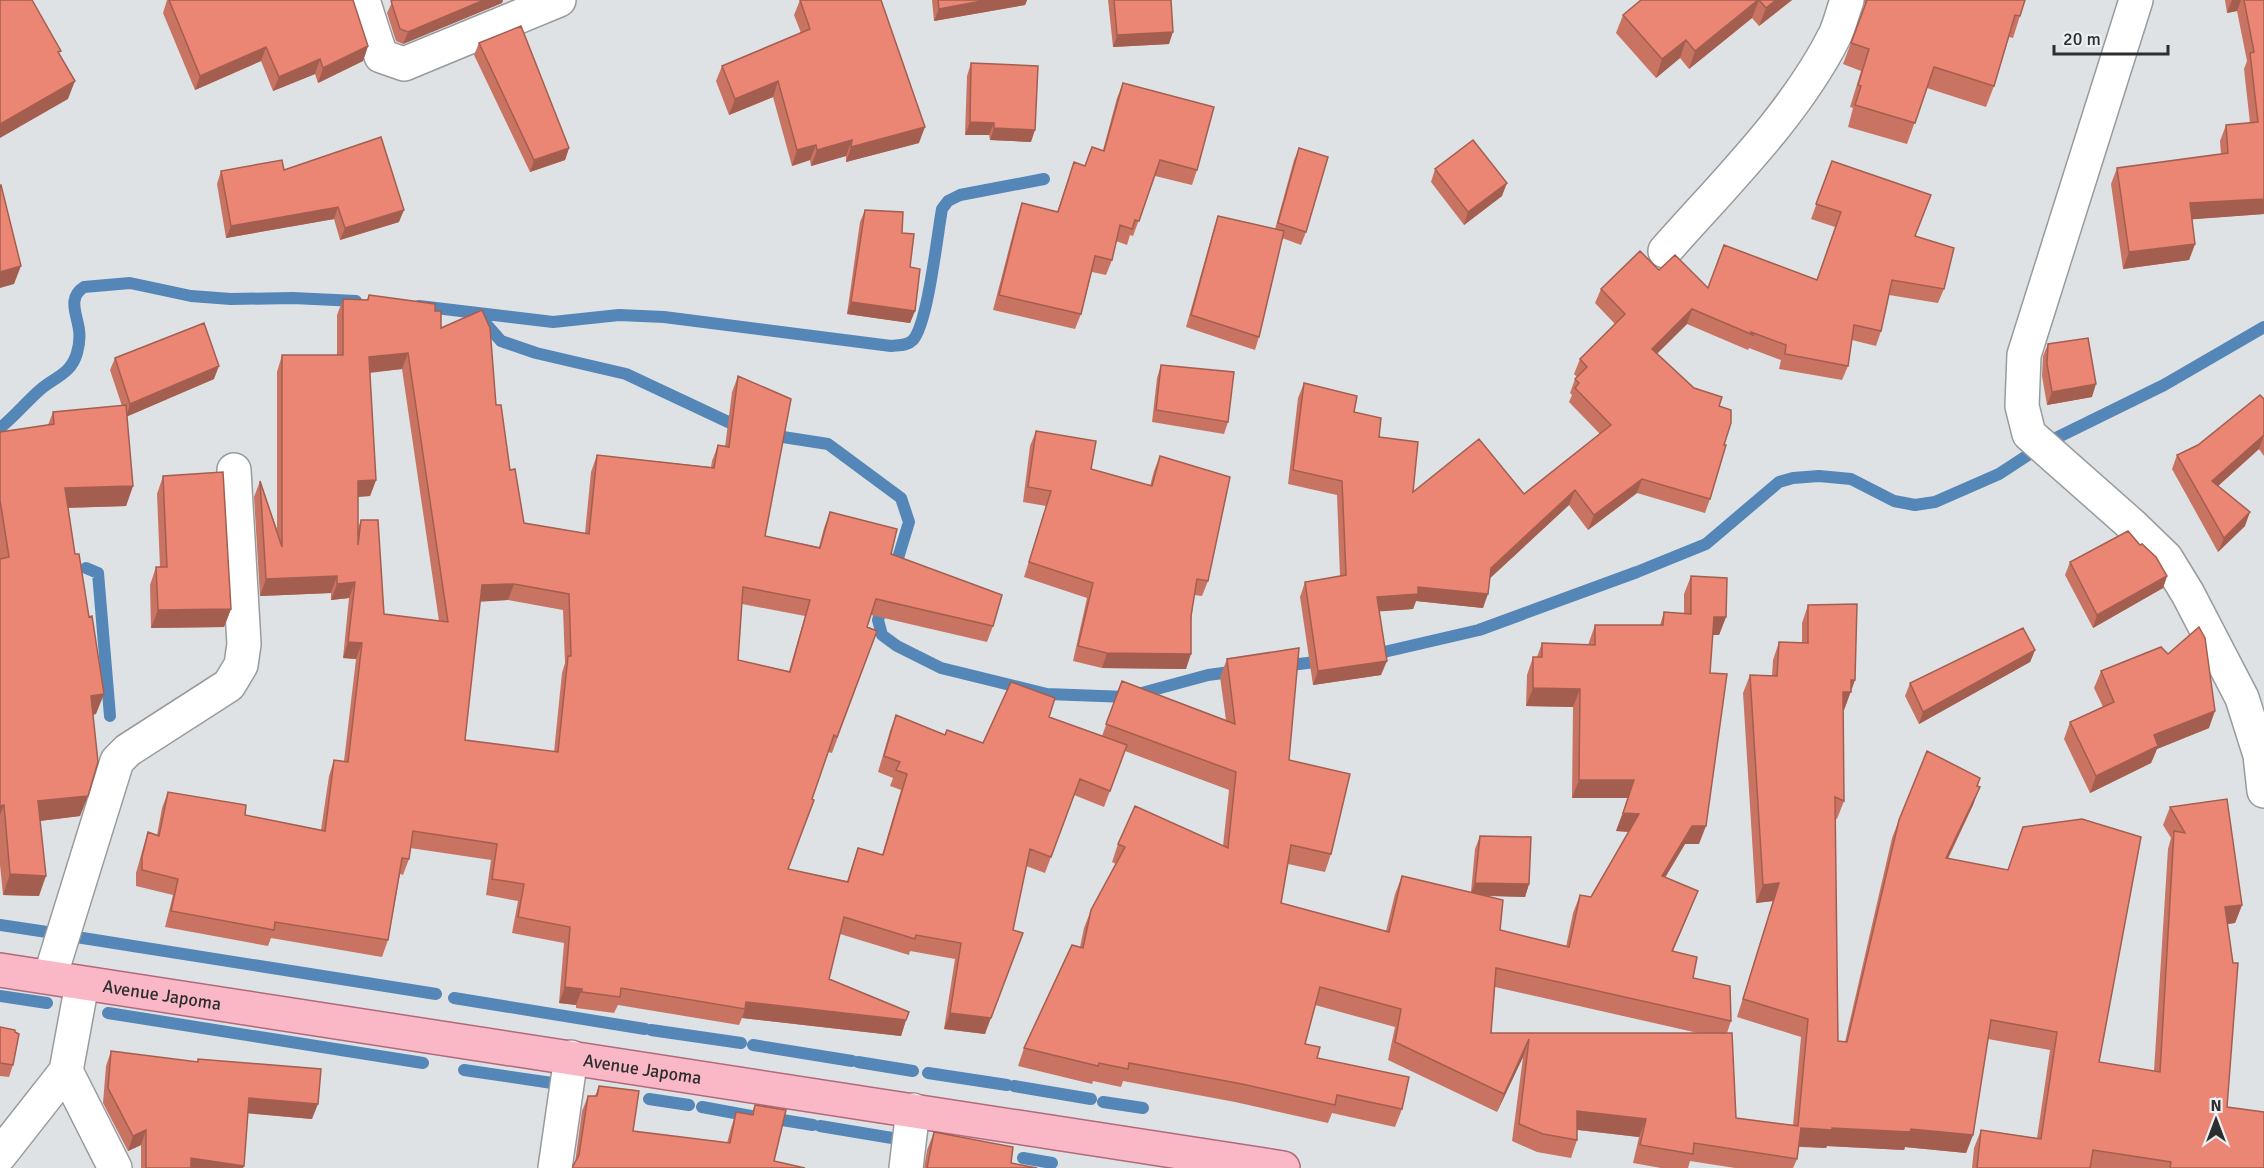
<svg xmlns="http://www.w3.org/2000/svg" width="2264" height="1168" viewBox="0 0 2264 1168" font-family="Signika,sans-serif">
<style>
.lines{fill:none;stroke-linecap:round;stroke-linejoin:round}
.stream{stroke:#5586b8;stroke-width:12}
.minor-casing{stroke:#989b9e;stroke-width:36}
.major-casing{stroke:#b0697a;stroke-width:36}
.minor{stroke:#fff;stroke-width:33}
.major{stroke:#fab8c7;stroke-width:33}
.wall{fill:#c97363;fill-rule:evenodd}
.shaded-wall{fill:#a45e50}
.building{fill:#ea8673;stroke:#a45e50;stroke-width:1.5;fill-rule:evenodd}
.labels{text-anchor:middle;stroke-width:4.5;stroke-linejoin:round;paint-order:stroke}
.street-label{font-size:18px;fill:#2d2e2f;stroke:#ebeff2}
</style>
<rect width="100%" height="100%" fill="#dee2e5"/>
<g class="lines">
<path class="stream" d="M 419,306 L 553,322 L 619,315 L 664,317 L 891,346 C 899,345 907,346 913,340 C 928,323 937,236 942,209 L 948,201 L 960,195 L 1044,179
M 480,317 L 501,341 L 536,353 L 626,374 L 741,428
M 0,428 C 15,416 27,401 41,389 C 55,377 71,374 77,353 C 79,346 80,337 79,330 C 77,314 67,298 84,287 L 130,283 L 191,296 L 231,299 L 293,298 L 356,301
M 770,435 L 828,444 L 901,498 L 909,522 L 894,571
M 86,568 L 98,573 L 110,716
M 884,601 L 878,620 L 882,635 L 897,646 L 941,668 L 1047,694 L 1127,697 L 1208,675 L 1238,671
M 1371,655 L 1479,630 L 1637,572 L 1706,544 L 1779,482 L 1793,478 L 1819,476 L 1851,479 L 1894,501 L 1915,505 L 1935,502 L 1999,474 L 2048,442 L 2164,385 L 2264,327
M 1282,666 L 1324,661
M 0,925 L 47,932
M 70,936 L 436,994
M 0,996 L 47,1003
M 454,998 L 645,1029
M 108,1013 L 423,1063
M 651,1030 L 741,1043
M 753,1045 L 852,1061
M 858,1062 L 913,1071
M 464,1070 L 559,1084
M 928,1073 L 1007,1085
M 1014,1086 L 1091,1099
M 649,1099 L 689,1105
M 1103,1102 L 1143,1108
M 702,1107 L 751,1116
M 776,1119 L 813,1125
M 820,1126 L 898,1139
M 1023,1158 L 1052,1163"/>
<defs>
<path id="minor" d="M 363,0 L 381,56 L 404,64 L 559,0
M 2136,0 L 2024,355 L 2022,406 L 2029,434 L 2133,526 L 2166,558 L 2188,594 L 2242,698 L 2260,755 L 2264,791
M 1665,251 C 1724,184 1795,115 1835,35 C 1840,24 1843,11 1847,0
M 50,977 L 117,761 L 128,750 L 229,685 L 241,665 L 244,644 L 234,470
M 66,1071 L 115,1168
M 0,1155 L 66,1071 L 82,984
M 555,1168 L 571,1057
M 906,1168 L 913,1110"/>
<g id="major">
<path id="s1" d="M 0,970 L 1283,1168"/>
</g>
</defs>
<use href="#minor" class="minor-casing"/>
<use href="#major" class="major-casing"/>
<use href="#minor" class="minor"/>
<use href="#major" class="major"/>
</g>
<path class="wall" d="M 167,0 L 353,0 L 368,46 L 363,61 L 318,83 L 315,74 L 273,91 L 261,61 L 195,90 L 163,13 Z
M 393,0 L 503,0 L 502,3 L 403,44 L 396,41 L 387,13 Z
M 800,0 L 919,143 L 846,162 L 846,156 L 811,166 L 810,160 L 792,166 L 773,97 L 729,115 L 716,81 L 722,66 L 801,33 L 794,15 Z
M 932,0 L 1027,0 L 1025,5 L 934,21 Z
M 1108,0 L 1171,0 L 1169,44 L 1113,47 Z
M 1641,0 L 1792,0 L 1759,26 L 1752,18 L 1689,69 L 1680,58 L 1656,78 L 1616,33 L 1623,15 Z
M 1864,0 L 2025,0 L 2013,38 L 2009,37 L 1994,86 L 1986,107 L 1927,88 L 1907,144 L 1848,127 L 1853,108 L 1850,107 L 1861,71 L 1843,64 L 1865,6 Z
M 2225,0 L 2264,0 L 2264,214 L 2192,219 L 2195,244 L 2189,260 L 2123,269 L 2111,184 L 2117,168 L 2221,154 L 2220,141 L 2226,125 L 2250,123 L 2244,69 L 2247,61 L 2237,11 L 2227,13 Z
M 479,43 L 569,148 L 565,160 L 530,172 L 474,55 Z
M 971,63 L 1031,142 L 990,140 L 989,135 L 965,135 L 967,76 Z
M 1123,83 L 1197,170 L 1192,185 L 1155,176 L 1133,236 L 1130,235 L 1127,245 L 1116,241 L 1112,260 L 1106,275 L 1092,272 L 1081,314 L 1075,329 L 993,310 L 1017,218 L 1022,203 L 1057,212 L 1074,162 L 1085,166 L 1103,150 L 1117,98 Z
M 1299,148 L 1306,232 L 1301,245 L 1282,238 L 1259,337 L 1255,350 L 1186,327 L 1214,228 L 1218,216 L 1275,229 L 1294,160 Z
M 1832,161 L 1916,236 L 1944,289 L 1938,303 L 1889,295 L 1881,331 L 1876,346 L 1852,340 L 1848,366 L 1842,380 L 1779,369 L 1781,360 L 1749,348 L 1748,350 L 1687,324 L 1657,354 L 1694,388 L 1719,406 L 1724,445 L 1710,499 L 1705,513 L 1637,493 L 1588,530 L 1569,505 L 1490,578 L 1483,608 L 1416,601 L 1413,609 L 1379,611 L 1381,675 L 1313,685 L 1300,597 L 1305,582 L 1340,576 L 1337,495 L 1288,484 L 1298,398 L 1304,383 L 1354,412 L 1379,437 L 1413,492 L 1524,494 L 1600,434 L 1569,402 L 1572,395 L 1570,393 L 1575,379 L 1577,377 L 1574,374 L 1580,359 L 1615,324 L 1595,303 L 1601,289 L 1659,270 L 1708,288 L 1817,280 L 1835,227 L 1811,219 Z
M 1435,169 L 1502,196 L 1464,225 L 1431,182 Z
M 284,170 L 399,222 L 340,240 L 334,219 L 226,238 L 217,184 L 221,171 Z
M 865,210 L 902,233 L 910,267 L 915,311 L 910,323 L 847,314 L 860,222 Z
M 369,295 L 435,311 L 441,328 L 496,405 L 510,470 L 524,523 L 585,533 L 591,472 L 597,455 L 711,467 L 712,461 L 718,445 L 725,447 L 732,392 L 738,376 L 765,536 L 819,547 L 824,528 L 830,512 L 993,626 L 987,642 L 871,615 L 867,627 L 877,631 L 832,753 L 828,752 L 788,869 L 847,881 L 858,848 L 882,855 L 901,790 L 890,786 L 893,778 L 878,772 L 890,731 L 896,715 L 945,735 L 983,743 L 1049,717 L 1102,736 L 1122,681 L 1226,720 L 1220,677 L 1227,659 L 1289,760 L 1331,854 L 1325,872 L 1288,864 L 1281,903 L 1386,931 L 1395,894 L 1402,876 L 1471,892 L 1475,849 L 1480,836 L 1529,884 L 1525,897 L 1485,896 L 1500,930 L 1566,947 L 1573,913 L 1580,895 L 1591,897 L 1629,832 L 1616,831 L 1628,798 L 1572,798 L 1573,707 L 1526,706 L 1527,675 L 1533,657 L 1537,657 L 1542,643 L 1588,645 L 1595,625 L 1660,625 L 1664,612 L 1684,614 L 1684,594 L 1691,576 L 1726,617 L 1719,635 L 1712,635 L 1699,844 L 1685,844 L 1665,878 L 1698,891 L 1691,908 L 1673,951 L 1693,978 L 1731,1021 L 1727,1033 L 1736,1118 L 1793,1125 L 1801,1037 L 1737,1017 L 1773,901 L 1756,903 L 1743,693 L 1750,675 L 1772,676 L 1773,660 L 1779,642 L 1802,642 L 1802,623 L 1808,605 L 1855,680 L 1844,710 L 1843,710 L 1844,801 L 1837,819 L 1835,818 L 1838,1041 L 1845,1042 L 1892,838 L 1899,820 L 1977,786 L 1973,805 L 1948,859 L 2008,870 L 2023,827 L 2099,1062 L 2154,1071 L 2168,849 L 2171,838 L 2163,825 L 2170,807 L 2242,905 L 2235,923 L 2228,924 L 2227,1107 L 2264,1168 L 1972,1168 L 1974,1148 L 1981,1130 L 2037,1138 L 2050,1050 L 1988,1039 L 1973,1135 L 1966,1153 L 1905,1147 L 1904,1150 L 1827,1146 L 1826,1148 L 1799,1147 L 1797,1159 L 1793,1168 L 1735,1168 L 1690,1161 L 1688,1168 L 1661,1168 L 1633,1163 L 1639,1137 L 1577,1130 L 1577,1140 L 1571,1158 L 1537,1152 L 1512,1141 L 1523,1057 L 1497,1112 L 1388,1060 L 1395,1027 L 1315,1005 L 1305,1044 L 1317,1058 L 1402,1109 L 1395,1127 L 1332,1113 L 1328,1123 L 1235,1102 L 1123,1081 L 1121,1087 L 1093,1081 L 1092,1084 L 1018,1066 L 1024,1048 L 1080,947 L 1084,928 L 1091,910 L 1116,864 L 1112,862 L 1118,844 L 1223,846 L 1229,790 L 1125,751 L 1104,807 L 1074,795 L 1045,873 L 1026,866 L 985,1034 L 944,1029 L 955,959 L 910,951 L 909,955 L 840,934 L 829,979 L 906,1020 L 901,1036 L 742,1018 L 739,1025 L 618,1005 L 614,1013 L 576,1008 L 576,1005 L 559,1003 L 564,943 L 512,933 L 518,901 L 486,895 L 491,860 L 410,848 L 409,859 L 403,875 L 400,874 L 388,940 L 382,957 L 271,938 L 268,946 L 165,927 L 173,895 L 136,886 L 136,873 L 143,848 L 148,832 L 157,835 L 162,808 L 168,792 L 245,815 L 321,830 L 329,776 L 334,760 L 344,761 L 356,659 L 343,658 L 349,598 L 331,600 L 331,593 L 260,596 L 254,497 L 260,481 L 277,529 L 277,372 L 282,355 L 337,355 L 337,315 L 343,299 L 367,300 ZM 402,369 L 439,621 L 384,614 L 361,520 L 358,528 L 358,497 L 370,496 L 376,480 L 370,373 ZM 508,600 L 563,610 L 565,663 L 562,673 L 554,752 L 465,740 L 480,601 ZM 742,604 L 805,616 L 789,671 L 738,660 ZM 1495,987 L 1698,1033 L 1491,1033 Z
M 2048,344 L 2092,397 L 2047,405 L 2042,376 L 2043,356 Z
M 115,358 L 214,379 L 127,416 L 133,486 L 126,506 L 68,508 L 96,714 L 93,715 L 88,796 L 80,816 L 40,821 L 39,896 L 3,895 L 0,865 L 0,432 L 48,425 L 53,412 L 122,406 L 110,370 Z
M 1161,365 L 1228,422 L 1224,434 L 1152,422 L 1157,378 Z
M 2264,399 L 2264,456 L 2259,449 L 2218,486 L 2245,526 L 2218,552 L 2172,469 L 2177,455 L 2198,445 Z
M 1036,431 L 1091,469 L 1150,486 L 1154,471 L 1160,456 L 1208,581 L 1202,596 L 1194,595 L 1186,669 L 1102,668 L 1073,661 L 1087,598 L 1024,577 L 1046,506 L 1023,502 L 1030,446 Z
M 163,476 L 231,609 L 224,627 L 151,628 L 150,585 L 156,567 L 160,567 L 157,494 Z
M 2140,545 L 2167,576 L 2163,588 L 2093,628 L 2065,575 L 2070,562 Z
M 2035,650 L 2030,662 L 1919,724 L 1905,696 L 1910,683 Z
M 2101,671 L 2209,728 L 2157,749 L 2151,763 L 2090,793 L 2064,739 L 2070,722 L 2103,707 L 2094,688 Z
M 0,1027 L 13,1065 L 9,1077 L 0,1076 Z
M 111,1051 L 197,1062 L 198,1059 L 312,1119 L 248,1113 L 243,1168 L 141,1168 L 141,1145 L 128,1151 L 103,1103 L 106,1066 Z
M 599,1086 L 633,1131 L 727,1143 L 731,1128 L 736,1112 L 751,1115 L 755,1105 L 774,1161 L 805,1168 L 572,1168 L 575,1163 L 582,1111 L 588,1096 L 595,1096 Z
M 934,1132 L 1011,1163 L 1037,1168 L 924,1168 L 927,1150 Z"/>
<path class="shaded-wall" d="M 484,0 L 503,0 L 502,3 L 403,44 L 408,32 Z
M 987,0 L 1027,0 L 1025,5 L 934,21 L 939,9 Z
M 1759,0 L 1752,18 L 1689,69 L 1695,51 Z
M 1776,0 L 1792,0 L 1759,26 L 1766,8 Z
M 2232,0 L 2241,0 L 2237,11 L 2227,13 Z
M 1173,32 L 1169,44 L 1113,47 L 1117,35 Z
M 1686,40 L 1680,58 L 1656,78 L 1662,59 Z
M 368,46 L 363,61 L 318,83 L 323,68 Z
M 266,47 L 261,61 L 195,90 L 200,76 Z
M 320,59 L 315,74 L 273,91 L 279,77 Z
M 75,81 L 68,99 L 0,138 L 0,124 Z
M 778,81 L 773,97 L 729,115 L 735,99 Z
M 970,122 L 994,123 L 989,135 L 965,135 Z
M 925,127 L 919,143 L 846,162 L 851,147 Z
M 994,128 L 1035,130 L 1031,142 L 990,140 Z
M 852,140 L 846,156 L 811,166 L 817,150 Z
M 816,145 L 810,160 L 792,166 L 797,150 Z
M 569,148 L 565,160 L 530,172 L 534,160 Z
M 1507,183 L 1502,196 L 1464,225 L 1468,212 Z
M 2264,199 L 2264,214 L 2184,220 L 2190,203 Z
M 338,207 L 334,219 L 226,238 L 231,226 Z
M 404,210 L 399,222 L 340,240 L 345,228 Z
M 2195,244 L 2189,260 L 2123,269 L 2129,252 Z
M 21,266 L 14,284 L 0,288 L 0,272 Z
M 851,302 L 915,311 L 910,323 L 847,314 Z
M 1692,309 L 1687,324 L 1646,364 L 1652,349 Z
M 408,353 L 402,369 L 363,373 L 369,357 Z
M 219,366 L 214,379 L 126,417 L 130,404 Z
M 2096,384 L 2092,397 L 2047,405 L 2052,392 Z
M 2264,435 L 2259,449 L 2207,496 L 2212,481 Z
M 1642,479 L 1637,493 L 1588,530 L 1594,515 Z
M 376,480 L 370,496 L 352,497 L 358,481 Z
M 133,486 L 126,506 L 57,508 L 65,488 Z
M 1575,490 L 1569,505 L 1486,582 L 1491,568 Z
M 2250,512 L 2245,526 L 2218,552 L 2224,538 Z
M 337,576 L 331,593 L 260,596 L 266,579 Z
M 2167,576 L 2163,588 L 2093,628 L 2097,615 Z
M 355,582 L 349,598 L 331,600 L 337,584 Z
M 514,584 L 508,600 L 476,602 L 482,585 Z
M 1418,587 L 1488,594 L 1483,608 L 1416,601 L 1413,609 L 1372,612 L 1377,597 Z
M 231,609 L 224,627 L 151,628 L 158,610 Z
M 1714,617 L 1726,617 L 1719,635 L 1707,635 Z
M 348,642 L 362,643 L 356,659 L 343,658 Z
M 2035,650 L 2030,662 L 1919,724 L 1923,712 Z
M 1107,653 L 1191,654 L 1186,669 L 1102,668 Z
M 1387,661 L 1381,675 L 1313,685 L 1318,671 Z
M 1851,680 L 1855,680 L 1844,710 L 1837,710 L 1843,692 Z
M 1533,688 L 1580,689 L 1573,707 L 1526,706 Z
M 104,694 L 96,714 L 84,716 L 91,696 Z
M 2215,711 L 2209,728 L 2157,749 L 2151,763 L 2090,793 L 2096,776 L 2154,735 Z
M 1579,780 L 1634,780 L 1628,798 L 1572,798 Z
M 1980,787 L 1973,805 L 1939,876 L 1946,858 Z
M 88,796 L 80,816 L 31,822 L 38,801 Z
M 4,805 L 0,815 L 0,806 Z
M 1623,813 L 1639,814 L 1633,832 L 1616,831 Z
M 1692,826 L 1706,826 L 1699,844 L 1685,844 L 1655,894 L 1662,876 Z
M 10,874 L 46,876 L 39,896 L 3,895 Z
M 1475,883 L 1529,884 L 1525,897 L 1470,895 Z
M 1779,883 L 1773,901 L 1756,903 L 1763,885 Z
M 1698,891 L 1691,908 L 1665,969 L 1672,951 Z
M 2242,905 L 2235,923 L 2219,925 L 2225,907 Z
M 1023,933 L 985,1034 L 944,1029 L 950,1013 Z
M 565,987 L 582,989 L 576,1005 L 559,1003 Z
M 746,1002 L 906,1020 L 901,1036 L 742,1018 L 745,1009 Z
M 1529,1039 L 1523,1057 L 1497,1112 L 1504,1094 Z
M 249,1098 L 318,1104 L 312,1119 L 244,1113 Z
M 1577,1111 L 1646,1119 L 1639,1137 L 1571,1129 Z
M 1801,1128 L 1832,1128 L 1911,1129 L 1973,1135 L 1966,1153 L 1905,1147 L 1904,1150 L 1827,1146 L 1826,1148 L 1795,1146 Z
M 146,1130 L 141,1145 L 128,1151 L 133,1136 Z
M 191,1158 L 244,1166 L 243,1168 L 188,1168 Z"/>
<path class="building" d="M 0,0 L 32,0 L 61,51 L 58,52 L 75,81 L 0,124 Z
M 169,0 L 353,0 L 368,46 L 323,68 L 320,59 L 279,77 L 266,47 L 200,76 Z
M 393,0 L 484,0 L 408,32 L 400,29 L 391,1 Z
M 800,0 L 881,0 L 925,127 L 851,147 L 852,140 L 817,150 L 816,145 L 797,150 L 778,81 L 735,99 L 722,66 L 810,29 Z
M 938,0 L 987,0 L 939,9 Z
M 1114,0 L 1171,0 L 1173,32 L 1117,35 Z
M 1641,0 L 1758,0 L 1695,51 L 1686,40 L 1662,59 L 1623,15 Z
M 1759,0 L 1776,0 L 1766,8 Z
M 1867,0 L 2025,0 L 2020,16 L 2015,15 L 1994,86 L 1934,67 L 1915,123 L 1855,105 L 1861,86 L 1858,85 L 1869,49 L 1851,43 Z
M 2244,0 L 2264,0 L 2264,199 L 2190,203 L 2195,244 L 2129,252 L 2117,168 L 2228,153 L 2226,125 L 2258,122 L 2250,53 L 2254,52 Z
M 521,26 L 569,148 L 534,160 L 479,43 Z
M 971,63 L 1038,66 L 1035,130 L 994,128 L 994,123 L 970,122 Z
M 1123,83 L 1214,107 L 1197,170 L 1160,160 L 1139,221 L 1135,220 L 1132,229 L 1120,225 L 1112,260 L 1095,256 L 1081,314 L 999,295 L 1022,203 L 1058,212 L 1074,162 L 1085,166 L 1092,147 L 1104,151 Z
M 381,137 L 404,210 L 345,228 L 338,207 L 231,226 L 221,171 L 282,160 L 284,170 Z
M 1473,140 L 1507,183 L 1468,212 L 1435,169 Z
M 1299,148 L 1328,157 L 1306,232 L 1278,223 Z
M 1832,161 L 1931,195 L 1915,236 L 1954,248 L 1944,289 L 1892,280 L 1881,331 L 1854,325 L 1848,366 L 1785,354 L 1786,345 L 1751,332 L 1753,335 L 1692,309 L 1652,349 L 1694,388 L 1722,397 L 1719,406 L 1731,410 L 1731,423 L 1724,445 L 1726,445 L 1710,499 L 1642,479 L 1594,515 L 1575,490 L 1491,568 L 1488,594 L 1418,587 L 1418,594 L 1377,597 L 1387,661 L 1318,671 L 1305,582 L 1346,575 L 1342,481 L 1293,470 L 1304,383 L 1357,396 L 1354,412 L 1381,418 L 1379,437 L 1418,442 L 1413,492 L 1479,439 L 1524,494 L 1611,425 L 1575,388 L 1579,383 L 1575,379 L 1587,367 L 1580,359 L 1625,314 L 1601,289 L 1640,251 L 1659,270 L 1675,255 L 1708,288 L 1724,245 L 1817,280 L 1841,212 L 1816,204 Z
M 0,185 L 1,185 L 21,266 L 0,272 Z
M 865,210 L 903,212 L 902,233 L 914,234 L 910,267 L 920,269 L 915,311 L 851,302 Z
M 1218,216 L 1284,231 L 1259,337 L 1191,315 Z
M 369,295 L 435,304 L 435,311 L 441,311 L 441,328 L 482,310 L 490,328 L 496,405 L 501,405 L 510,470 L 515,469 L 524,523 L 589,534 L 597,455 L 714,468 L 718,445 L 729,447 L 738,376 L 791,399 L 765,536 L 820,548 L 830,512 L 897,529 L 891,554 L 1002,595 L 993,626 L 876,599 L 867,627 L 877,631 L 837,737 L 834,735 L 812,799 L 814,800 L 788,869 L 848,882 L 858,848 L 883,855 L 907,774 L 896,770 L 900,762 L 884,756 L 896,715 L 945,735 L 947,730 L 983,743 L 1011,682 L 1055,698 L 1049,717 L 1127,745 L 1110,791 L 1080,779 L 1051,857 L 1030,849 L 1013,930 L 1023,933 L 991,1018 L 950,1013 L 961,943 L 916,935 L 915,939 L 844,917 L 829,979 L 909,1012 L 906,1020 L 746,1002 L 745,1009 L 621,988 L 620,997 L 582,992 L 582,989 L 565,987 L 570,927 L 518,917 L 524,884 L 492,879 L 497,844 L 413,831 L 409,859 L 402,858 L 388,940 L 275,922 L 274,930 L 171,911 L 178,879 L 142,870 L 142,857 L 148,832 L 159,836 L 168,792 L 246,805 L 245,815 L 325,831 L 334,760 L 348,762 L 362,643 L 348,642 L 355,582 L 337,584 L 337,576 L 266,579 L 260,481 L 282,547 L 282,355 L 343,355 L 343,299 L 368,300 ZM 408,353 L 448,622 L 384,614 L 378,520 L 361,520 L 358,545 L 358,481 L 376,480 L 369,357 ZM 514,584 L 569,594 L 571,656 L 568,656 L 558,752 L 465,740 L 482,585 ZM 743,587 L 810,600 L 790,672 L 738,660 Z
M 204,323 L 219,366 L 130,404 L 115,358 Z
M 2088,338 L 2096,384 L 2052,392 L 2047,364 L 2048,344 Z
M 1161,365 L 1234,372 L 1228,422 L 1156,410 Z
M 2260,395 L 2264,399 L 2264,435 L 2212,481 L 2250,512 L 2224,538 L 2177,455 L 2198,445 Z
M 126,405 L 133,486 L 65,488 L 75,554 L 79,554 L 89,617 L 92,616 L 104,694 L 91,696 L 98,762 L 88,796 L 38,801 L 46,876 L 10,874 L 4,805 L 0,806 L 0,559 L 9,557 L 0,500 L 0,432 L 54,424 L 53,412 Z
M 1036,431 L 1096,441 L 1091,469 L 1152,486 L 1160,456 L 1230,477 L 1208,581 L 1197,579 L 1191,616 L 1191,654 L 1107,653 L 1078,646 L 1093,583 L 1029,562 L 1051,491 L 1028,487 Z
M 223,472 L 231,609 L 158,610 L 156,567 L 167,567 L 163,476 Z
M 2128,531 L 2140,545 L 2142,544 L 2156,557 L 2167,576 L 2097,615 L 2070,562 Z
M 1691,576 L 1727,578 L 1726,617 L 1714,617 L 1710,673 L 1727,674 L 1706,826 L 1692,826 L 1662,876 L 1698,891 L 1672,951 L 1697,957 L 1693,978 L 1730,986 L 1731,1021 L 1496,968 L 1491,1033 L 1732,1033 L 1736,1118 L 1798,1126 L 1808,1019 L 1743,999 L 1779,883 L 1763,885 L 1750,675 L 1777,676 L 1779,642 L 1808,643 L 1808,605 L 1857,604 L 1855,680 L 1851,680 L 1851,692 L 1843,692 L 1844,801 L 1835,797 L 1838,1041 L 1847,1042 L 1899,820 L 1927,751 L 1980,778 L 1977,786 L 1980,787 L 1946,858 L 2008,870 L 2023,827 L 2082,819 L 2141,837 L 2099,1062 L 2160,1072 L 2174,831 L 2185,833 L 2170,807 L 2227,799 L 2242,905 L 2225,907 L 2233,963 L 2238,963 L 2227,1107 L 2264,1112 L 2264,1168 L 2170,1168 L 2171,1162 L 2093,1150 L 2090,1168 L 1977,1168 L 1981,1130 L 2041,1139 L 2057,1032 L 1991,1020 L 1973,1135 L 1911,1129 L 1910,1132 L 1832,1128 L 1832,1130 L 1801,1128 L 1797,1159 L 1694,1143 L 1693,1154 L 1640,1145 L 1646,1119 L 1577,1111 L 1577,1140 L 1543,1134 L 1519,1124 L 1529,1039 L 1504,1094 L 1395,1042 L 1401,1009 L 1320,987 L 1305,1044 L 1320,1047 L 1317,1058 L 1409,1077 L 1402,1109 L 1337,1095 L 1335,1105 L 1242,1084 L 1129,1063 L 1128,1069 L 1099,1063 L 1098,1066 L 1024,1048 L 1072,945 L 1083,948 L 1091,910 L 1125,847 L 1118,844 L 1135,806 L 1228,848 L 1236,772 L 1106,724 L 1122,681 L 1235,724 L 1227,659 L 1299,648 L 1289,760 L 1350,774 L 1331,854 L 1291,845 L 1281,903 L 1389,932 L 1402,876 L 1503,900 L 1500,930 L 1569,947 L 1580,895 L 1591,897 L 1639,814 L 1623,813 L 1634,780 L 1579,780 L 1580,689 L 1533,688 L 1533,657 L 1542,657 L 1542,643 L 1595,645 L 1595,625 L 1663,625 L 1664,612 L 1691,614 Z
M 2199,627 L 2205,638 L 2215,711 L 2154,735 L 2158,746 L 2096,776 L 2070,722 L 2114,702 L 2101,671 L 2161,647 L 2168,654 Z
M 2023,628 L 2035,650 L 1923,712 L 1910,683 Z
M 1480,836 L 1531,837 L 1529,884 L 1475,883 Z
M 0,1027 L 15,1030 L 15,1032 L 19,1034 L 13,1065 L 0,1063 Z
M 111,1051 L 198,1062 L 198,1059 L 321,1069 L 318,1104 L 249,1098 L 244,1166 L 191,1158 L 191,1168 L 146,1168 L 146,1130 L 133,1136 L 108,1088 Z
M 599,1086 L 639,1091 L 633,1131 L 730,1143 L 736,1112 L 753,1115 L 755,1105 L 786,1110 L 774,1161 L 805,1168 L 573,1168 L 573,1166 L 579,1155 L 588,1096 L 597,1096 Z
M 934,1132 L 1013,1147 L 1011,1163 L 1037,1168 L 927,1168 Z"/>
<g class="labels">
<g class="street-label">
<text dy="6" stroke="none"><textPath href="#s1" startOffset="164">Avenue Japoma</textPath></text>
<text dy="6" stroke="none"><textPath href="#s1" startOffset="650">Avenue Japoma</textPath></text>
</g>
</g>
<g transform="translate(2216 1120)" stroke="#ebeff2" stroke-width="4.5" paint-order="stroke">
<path d="M0-4.5L10 22L0 15L-10 22Z" fill="#2d2e2f"/>
<text y="-9" font-size="16" font-weight="bold" text-anchor="middle" fill="#2d2e2f">N</text>
</g>
<path d="M2054 45v9h114v-9" fill="none" stroke="#2d2e2f" stroke-width="3"/>
<text x="2063" y="45" font-size="18" fill="#2d2e2f" stroke="#ebeff2" stroke-width="4.5" paint-order="stroke">20 m</text>
</svg>
